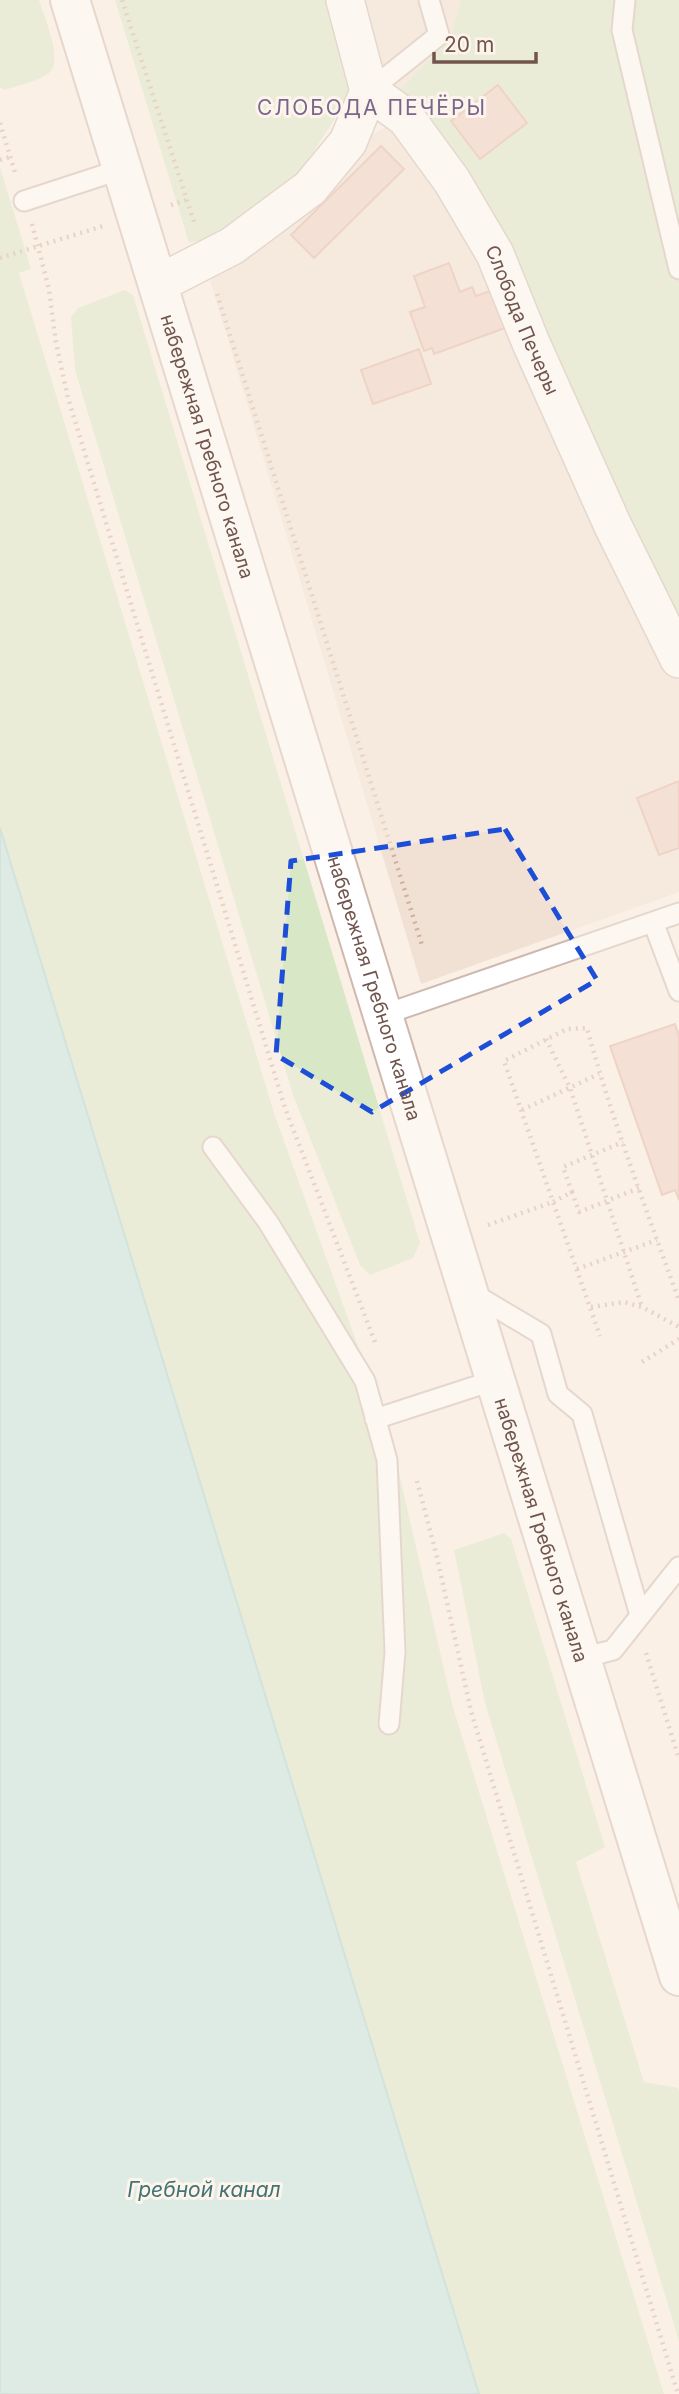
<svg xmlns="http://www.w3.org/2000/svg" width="679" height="2394" viewBox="0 0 679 2394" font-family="Inter,sans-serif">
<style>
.residential{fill:#f1e1d5}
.green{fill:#d8e7c5}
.water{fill:#bce2e2;stroke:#a3d2d3;stroke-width:2}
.building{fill:#edccc0;stroke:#dfb0a1;stroke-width:2}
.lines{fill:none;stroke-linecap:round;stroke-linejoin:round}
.lane-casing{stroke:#cdb9b0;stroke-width:23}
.street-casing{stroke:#cdb9b0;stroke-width:40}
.secondary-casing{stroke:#d0b8ae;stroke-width:42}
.path{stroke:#d2afa3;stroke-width:4.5;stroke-dasharray:2 5;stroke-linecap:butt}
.lane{stroke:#fff;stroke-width:19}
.street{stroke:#fff;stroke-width:37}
.secondary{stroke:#fff;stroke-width:38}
.marked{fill:none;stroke:#1d4ed8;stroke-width:5;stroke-dasharray:14 9;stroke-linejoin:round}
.labels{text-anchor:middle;stroke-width:6;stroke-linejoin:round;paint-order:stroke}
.street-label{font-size:19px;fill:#71554d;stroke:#fdf4ec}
.neighbourhood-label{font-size:21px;letter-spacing:2px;fill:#7a658d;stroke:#fdf4ec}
.water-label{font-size:21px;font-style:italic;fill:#427476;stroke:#fdf4ec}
</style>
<rect width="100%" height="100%" fill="#faf0e6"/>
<path class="residential" d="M 359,0 L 461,0 L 449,41 L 398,91 L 376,64 Z
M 386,127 L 409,137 L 449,184 L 606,529 L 679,682 L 679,892 L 421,984 L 210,280 L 363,139 Z"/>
<path class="green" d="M 0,0 L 39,0 C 44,17 65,62 48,74 C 37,82 18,85 5,90 L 0,87 Z
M 115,0 L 337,0 L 355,69 L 345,103 L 301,171 L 222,234 L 189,243 Z
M 461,0 L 679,0 L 679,615 L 661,580 L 640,553 L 398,91 L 449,41 Z
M 0,167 L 31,269 L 19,273 L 274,1113 L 363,1360 L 397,1464 L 452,1704 L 664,2394 L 0,2394 Z
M 125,290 L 133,295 L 420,1243 L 413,1258 L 370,1275 L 360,1265 L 293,1095 L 75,370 L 71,317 L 78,308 Z
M 504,1533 L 511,1539 L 605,1847 L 576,1862 L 644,2082 L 678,2088 L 679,2091 L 679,2341 L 485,1703 L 454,1550 Z"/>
<path class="water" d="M 0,828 L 479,2394 L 0,2394 Z"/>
<path class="building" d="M 498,85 L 527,123 L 480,159 L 451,121 Z
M 381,146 L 404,169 L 314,258 L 291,235 Z
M 449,263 L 460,292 L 472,287 L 476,296 L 499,288 L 513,325 L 434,354 L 432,348 L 424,351 L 410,312 L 425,307 L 414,276 Z
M 419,349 L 431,384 L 373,404 L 361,370 Z
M 679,781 L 679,848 L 659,855 L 637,798 Z
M 675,1024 L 679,1036 L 679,1200 L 675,1190 L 662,1195 L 610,1046 Z"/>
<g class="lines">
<defs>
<path id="lane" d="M 625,0 L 622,30 L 679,269
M 369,91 L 439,35 L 429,0
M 24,201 L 122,169
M 653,922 L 679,991
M 383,1015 L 679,913
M 213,1147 L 268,1222 L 365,1381 L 387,1460 L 395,1652 L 389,1724
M 472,1293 L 541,1334 L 558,1394 L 582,1414 L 640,1615
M 375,1419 L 495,1380
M 581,1658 L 613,1650 L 679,1567"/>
<g id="street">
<path id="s1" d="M 345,0 L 369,91 L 406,118 L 452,181 L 495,254 L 531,343 L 613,526 L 679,659"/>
<path d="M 158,284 L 232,246 L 310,188 L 348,142 L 369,91"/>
</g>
<g id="secondary">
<path id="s2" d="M 70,0 L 679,1976"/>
</g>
</defs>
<use href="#lane" class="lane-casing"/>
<use href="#street" class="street-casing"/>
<use href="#secondary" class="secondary-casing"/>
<path class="path" d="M 122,0 L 195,225
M 0,123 L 16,176
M 0,160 L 10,157
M 171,205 L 187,200
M 32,224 L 49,289 L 56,343 L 68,398 L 285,1108 L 375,1342
M 0,258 L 103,226
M 217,294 L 422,945
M 546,1039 L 570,1088 L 642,1307
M 522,1110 L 599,1074
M 639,1188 L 579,1212 L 572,1192 L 553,1202 L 504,1061 L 567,1029 L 587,1028 C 612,1120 647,1211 679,1301
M 572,1192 L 563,1167 L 623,1142
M 488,1225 L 553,1202 L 600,1336
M 577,1269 L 657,1240
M 591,1307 L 624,1302 L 642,1307 L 679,1327
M 642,1362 L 679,1339
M 417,1481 L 437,1557 L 471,1711 L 678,2394
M 646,1653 L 679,1759"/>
<use href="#lane" class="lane"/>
<use href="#street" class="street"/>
<use href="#secondary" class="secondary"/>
</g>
<path d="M0 0H679V2394H0ZM 505,829 L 597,980 L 372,1112 L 276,1055 L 291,861 Z" fill="#faf0e6" fill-opacity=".55" fill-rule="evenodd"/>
<path class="marked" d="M 505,829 L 597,980 L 372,1112 L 276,1055 L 291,861 Z"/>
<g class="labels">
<g class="street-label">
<text dy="7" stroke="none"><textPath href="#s1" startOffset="374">Слобода Печеры</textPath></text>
<text dy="7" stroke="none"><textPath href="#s2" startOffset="467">набережная Гребного канала</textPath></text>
<text dy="7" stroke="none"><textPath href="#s2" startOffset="1034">набережная Гребного канала</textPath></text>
<text dy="7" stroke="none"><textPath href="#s2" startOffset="1601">набережная Гребного канала</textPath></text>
</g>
<g class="neighbourhood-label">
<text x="372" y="115">СЛОБОДА ПЕЧЁРЫ</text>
</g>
<g class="water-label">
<text x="204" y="2197">Гребной канал</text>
</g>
</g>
<path d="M434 52v10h102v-10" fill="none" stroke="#71554d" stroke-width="3.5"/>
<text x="444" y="52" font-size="21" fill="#71554d" stroke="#fdf4ec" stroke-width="5" paint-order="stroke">20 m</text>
</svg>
